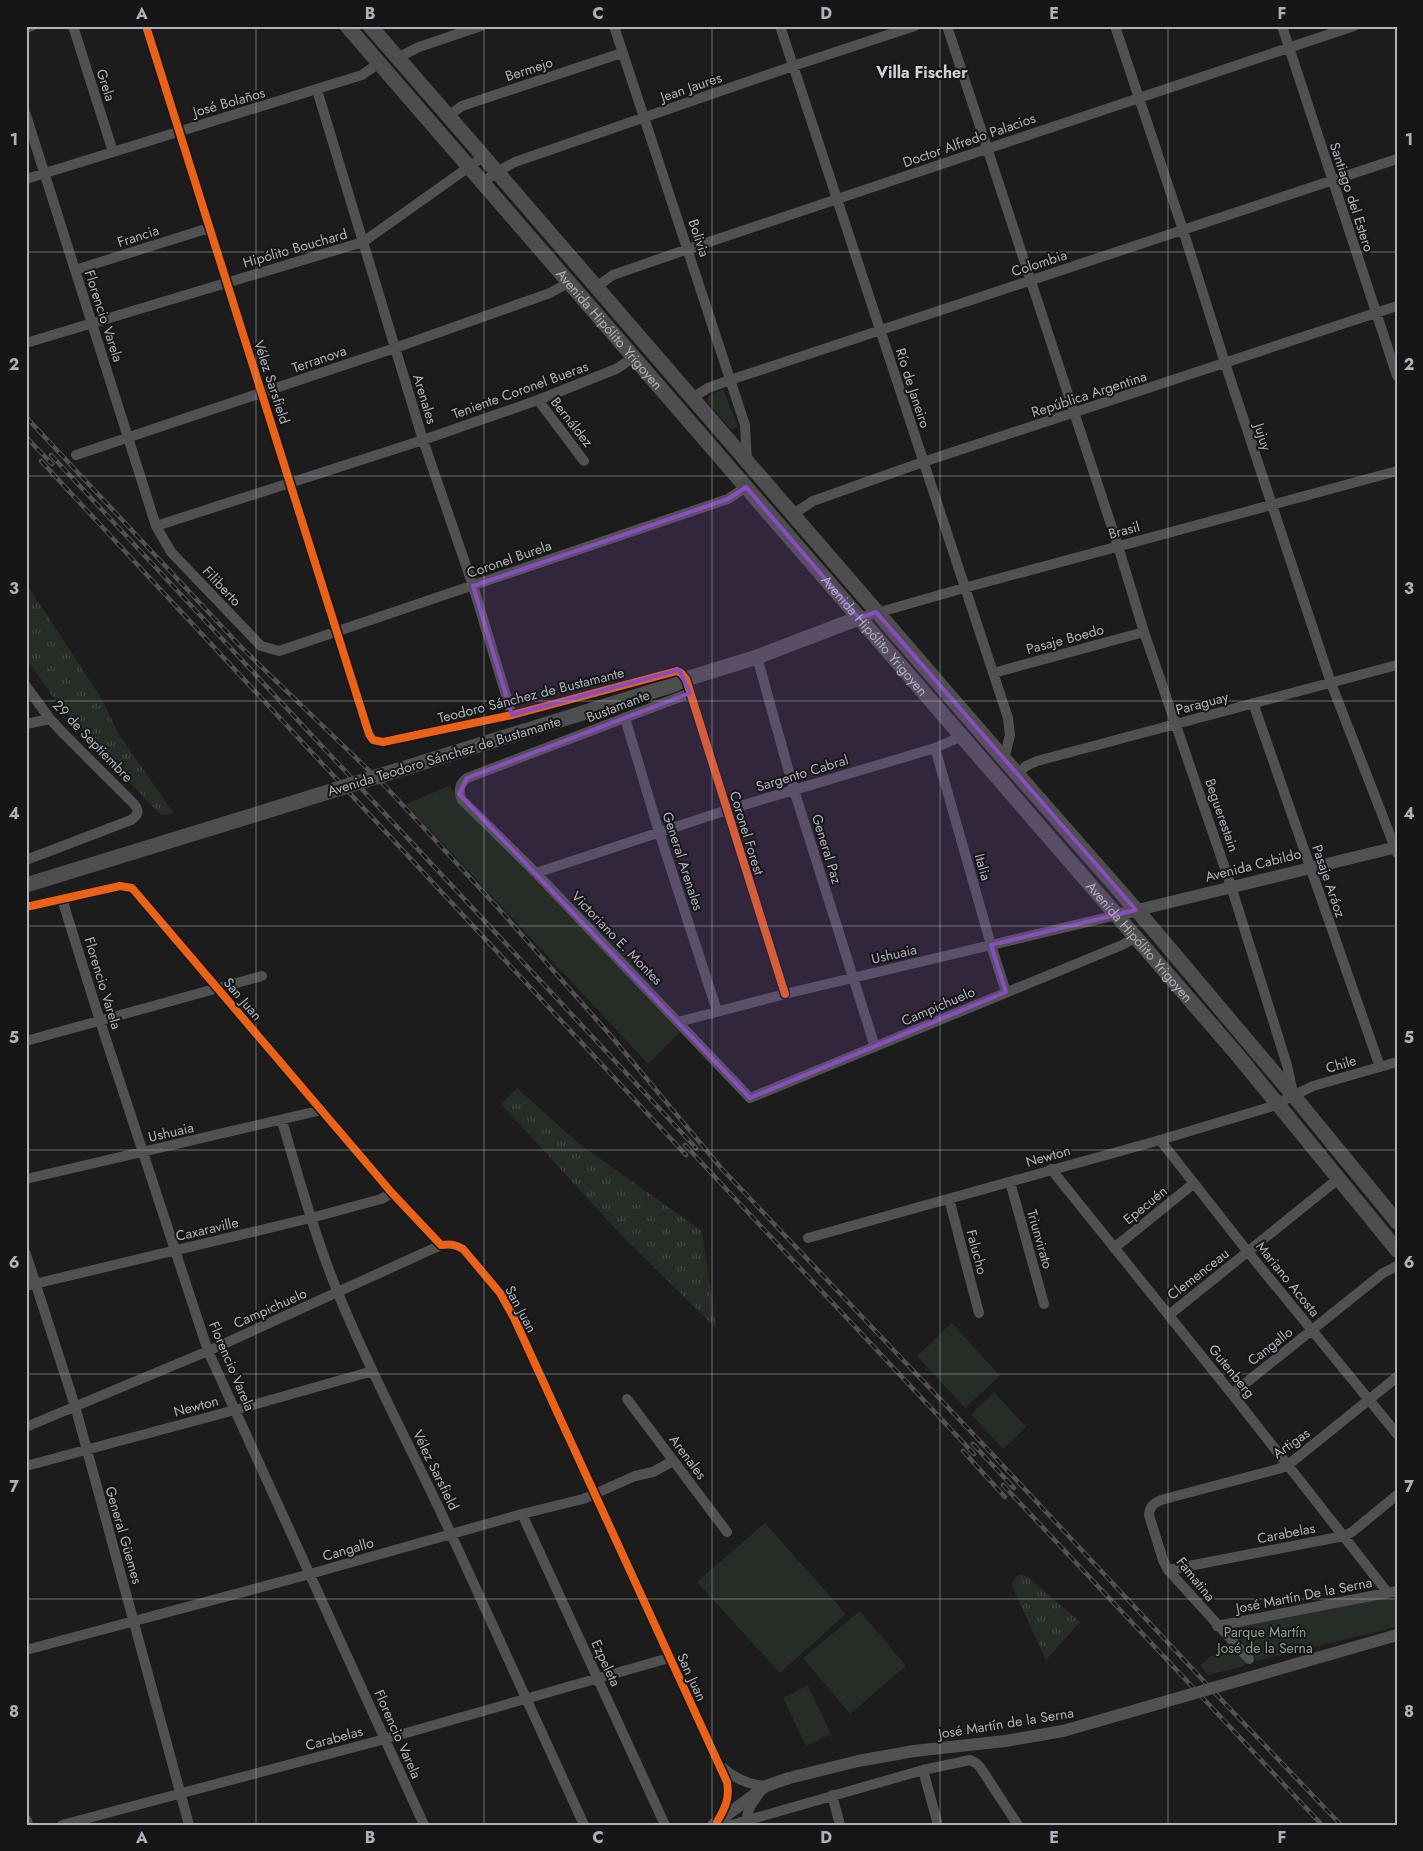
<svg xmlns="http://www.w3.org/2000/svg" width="1423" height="1851" viewBox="0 0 1423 1851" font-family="Jost,sans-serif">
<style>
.grass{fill:url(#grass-tufts)}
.green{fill:#262c26}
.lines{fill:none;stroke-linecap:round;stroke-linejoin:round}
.minor{stroke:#515154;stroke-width:10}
.tertiary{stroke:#515154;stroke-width:12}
.primary{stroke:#4e4e50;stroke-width:15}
.rail-casing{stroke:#525255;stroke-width:4.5}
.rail{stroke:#161618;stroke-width:2.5;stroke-dasharray:8;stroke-linecap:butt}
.tertiary-bridge{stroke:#515154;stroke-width:12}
.primary-bridge{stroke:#4e4e50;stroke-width:15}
.cycleway-casing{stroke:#161618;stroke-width:11}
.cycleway{stroke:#ea6118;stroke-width:8}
.marked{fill:#884ebe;fill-opacity:0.2;stroke:#884ebe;stroke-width:4;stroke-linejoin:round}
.grid{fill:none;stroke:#afb2ba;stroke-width:1;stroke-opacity:0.55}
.labels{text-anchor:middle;stroke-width:4;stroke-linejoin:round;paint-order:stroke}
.street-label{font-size:14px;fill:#afb2ba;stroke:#161618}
.park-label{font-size:14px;fill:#89a38a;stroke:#161618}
.quarter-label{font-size:16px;font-weight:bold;fill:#cfd1d7;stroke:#161618}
.neatline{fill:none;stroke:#afb2ba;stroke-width:2}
.grid-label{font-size:16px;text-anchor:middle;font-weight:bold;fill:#afb2ba}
</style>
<defs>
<pattern id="grass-tufts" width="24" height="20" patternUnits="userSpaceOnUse" patternTransform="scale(1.25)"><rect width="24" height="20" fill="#262c26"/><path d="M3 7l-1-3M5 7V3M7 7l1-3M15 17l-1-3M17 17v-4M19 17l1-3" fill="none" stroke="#434843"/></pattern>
</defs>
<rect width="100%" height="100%" fill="#1c1c1c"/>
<path class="grass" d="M 26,583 L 103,701 L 118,733 L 174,814 L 161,815 L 95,747 L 56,701 L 26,658 Z
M 517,1088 L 578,1143 L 702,1231 L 716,1328 L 624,1238 L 501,1104 Z
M 1019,1575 L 1023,1575 L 1029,1578 L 1080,1622 L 1046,1660 L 1012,1586 L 1013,1580 Z"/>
<path class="green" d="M 723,389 L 738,427 L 731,430 L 707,402 L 709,396 Z
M 449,786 L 680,1032 L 648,1064 L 406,804 Z
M 952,1323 L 1000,1376 L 965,1408 L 917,1356 Z
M 994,1392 L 1026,1427 L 1003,1449 L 971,1414 Z
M 765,1523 L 846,1614 L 780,1673 L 697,1582 Z
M 1397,1595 L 1397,1627 L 1257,1661 L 1233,1634 L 1232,1631 L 1237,1627 Z
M 860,1611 L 906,1666 L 850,1714 L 803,1658 Z
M 1229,1642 L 1246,1663 L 1242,1667 L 1208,1675 L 1200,1665 Z
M 808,1685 L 831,1734 L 806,1746 L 783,1698 Z"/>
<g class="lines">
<path class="minor" d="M 73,26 L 113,152
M 146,26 L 369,734 L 373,740 L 383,742 L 512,715 L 677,671 L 681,673 L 686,679 L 785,994
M 614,26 L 745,425 L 747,462
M 780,26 L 1008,718 L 1010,735 L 1004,759
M 947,26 L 1118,546 L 1144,632 L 1231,886 L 1287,1065 L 1293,1093
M 1115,26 L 1183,230 L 1225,363 L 1331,683 L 1397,853
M 1282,26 L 1397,376
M 26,28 L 32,26
M 397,58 L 419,47 L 481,26
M 317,90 L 423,440 L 473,586 L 512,715
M 26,115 L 156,526 L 171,552 L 261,646 L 279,651 L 728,499 L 746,487
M 448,116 L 462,106 L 622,53
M 26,179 L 362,75 L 379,63
M 481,184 L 497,172 L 515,162 L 793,66 L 915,26
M 75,270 L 209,228
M 596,287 L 613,275 L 688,249 L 1354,26
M 26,343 L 363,242 L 483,157
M 692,398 L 708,388 L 730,380 L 1397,159
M 538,400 L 584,461
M 76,455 L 395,348 L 550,293 L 568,283
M 792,515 L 813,501 L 923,462 L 1397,306
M 156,526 L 423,440 L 538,400 L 616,369 L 633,358
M 859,618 L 964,588 L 1397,471
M 757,657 L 794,790 L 875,1047
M 993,673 L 1144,632
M 26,686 L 50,719 L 62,732 L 134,804 C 140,811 138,815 131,820 L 26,860
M 690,693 L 467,778 C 459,784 458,791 462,800 L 536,873 L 750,1098 L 1122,945 L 1136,937
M 1253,703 L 1380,1067
M 625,718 L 659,832 L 717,1011
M 26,724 L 50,719
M 935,748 L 991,945 L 1006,992
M 1017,774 L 1026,766 L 1037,761 L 1397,665
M 536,873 L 727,810 L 935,748 L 962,736
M 62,899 L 100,1021 L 208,1351 L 424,1825
M 26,907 L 120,886 L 132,888 L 392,1193 L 441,1245 C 450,1244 455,1244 463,1249 L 500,1293 L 514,1318 L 727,1782 C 730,1798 726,1807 718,1820
M 678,1022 L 785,994 L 1117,915
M 26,1041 L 262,976
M 282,1121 C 299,1178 315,1237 338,1293 C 371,1375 414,1453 451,1534 C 496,1631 539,1728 584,1825
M 1160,1140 L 1248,1252 L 1397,1434
M 1051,1169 L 1232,1394 L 1388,1593
M 26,1179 L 322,1110
M 1010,1182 L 1044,1304
M 949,1199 L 979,1313
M 808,1238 L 1160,1140 L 1270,1107 L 1313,1086 L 1397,1062
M 1114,1248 L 1193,1184
M 26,1254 L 75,1406 L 189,1825
M 26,1286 L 311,1218 L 381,1199 L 392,1193
M 1169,1315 L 1338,1179
M 1232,1394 L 1383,1273 L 1397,1266
M 627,1399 L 727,1532
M 26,1427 L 208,1351 L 441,1245
M 26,1466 L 235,1410 L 373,1371
M 522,1514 L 665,1825
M 1168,1570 L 1344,1536 L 1352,1532 L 1397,1495
M 1217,1626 L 1397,1591
M 26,1650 L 310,1574 L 522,1514 L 583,1499 L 635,1476 L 653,1472 L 673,1461
M 1249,1659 L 1168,1570 L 1163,1560 L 1149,1515 C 1150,1506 1153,1504 1161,1500 L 1278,1469 L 1288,1465 L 1397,1377
M 722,1767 C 735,1779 748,1785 766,1786
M 923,1770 L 938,1825
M 832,1795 L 840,1825
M 62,1825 L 385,1739 L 669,1658
M 731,1825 L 923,1770 L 970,1760 L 976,1763 L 980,1767 L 1018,1825
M 748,1825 C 744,1813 752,1803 759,1794"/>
<path class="tertiary" d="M 1117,915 L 1397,847
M 26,1821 L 27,1825
M 713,1825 L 766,1786 L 789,1778 L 858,1761 L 914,1751"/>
<g class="primary">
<path id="s1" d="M 347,26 L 1235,1052 L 1397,1250"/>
<path d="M 370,26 L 497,172 L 1004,759 L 1153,929 L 1293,1095 L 1397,1222"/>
<path d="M 379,776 L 673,685 L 686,679 L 757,657 L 859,618"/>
<path d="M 26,885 L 296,802"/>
</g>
<defs>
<path id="rail" d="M 26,417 L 241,647 L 385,786 L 500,910 L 611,1036 L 722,1169 L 994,1456 L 1214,1692 L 1341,1825
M 26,437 L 52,464
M 51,455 L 696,1148
M 41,461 L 686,1155
M 685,1145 L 974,1454
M 973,1444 L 1014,1488
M 963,1451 L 1005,1497
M 1003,1485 L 1322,1825"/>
</defs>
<use href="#rail" class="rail-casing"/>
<use href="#rail" class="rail"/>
<path class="tertiary-bridge" d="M 914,1751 L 1005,1741 L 1063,1731 L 1397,1635"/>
<path class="primary-bridge" d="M 296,802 L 379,776"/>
<defs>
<path id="cycleway" d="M 146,26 L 369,734 L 373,740 L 383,742 L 512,715 L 677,671 L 681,673 L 686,679 L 785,994
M 26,907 L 120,886 L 132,888 L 392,1193 L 441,1245 C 450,1244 455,1244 463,1249 L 500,1293 L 514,1318 L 727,1782 C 730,1799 725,1808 717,1822"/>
</defs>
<use href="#cycleway" class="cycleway-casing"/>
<use href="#cycleway" class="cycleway"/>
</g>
<path class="marked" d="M 746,487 L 859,618 L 876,612 L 1136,910 L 991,945 L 1006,992 L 750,1098 L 459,794 L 467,778 L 690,693 L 679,670 L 512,715 L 473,586 L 728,499 Z"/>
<path class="grid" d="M 256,26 L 256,1825M 484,26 L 484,1825M 712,26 L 712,1825M 940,26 L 940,1825M 1168,26 L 1168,1825M 26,252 L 1397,252M 26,476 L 1397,476M 26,701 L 1397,701M 26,926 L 1397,926M 26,1150 L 1397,1150M 26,1374 L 1397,1374M 26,1599 L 1397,1599"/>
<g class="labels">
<g class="street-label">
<text transform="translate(529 69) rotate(-18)" y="5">Bermejo</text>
<text transform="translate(106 85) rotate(72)" y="5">Grela</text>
<text transform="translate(691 87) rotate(-19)" y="5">Jean Jaures</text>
<text transform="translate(229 102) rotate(-16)" y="5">José Bolaños</text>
<text transform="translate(969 140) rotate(-19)" y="5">Doctor Alfredo Palacios</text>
<text transform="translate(1352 197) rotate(72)" y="5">Santiago del Estero</text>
<text transform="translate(138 236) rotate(-18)" y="5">Francia</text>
<text transform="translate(699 238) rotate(72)" y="5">Bolivia</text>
<text transform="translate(295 248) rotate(-16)" y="5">Hipólito Bouchard</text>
<text transform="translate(1039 263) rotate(-18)" y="5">Colombia</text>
<text transform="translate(104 316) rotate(72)" y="5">Florencio Varela</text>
<text dy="5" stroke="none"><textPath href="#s1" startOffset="401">Avenida Hipólito Yrigoyen</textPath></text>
<text transform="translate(319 359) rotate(-19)" y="5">Terranova</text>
<text transform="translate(272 382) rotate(72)" y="5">Vélez Sarsfield</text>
<text transform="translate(913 388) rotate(72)" y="5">Río de Janeiro</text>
<text transform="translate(520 390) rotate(-20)" y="5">Teniente Coronel Bueras</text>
<text transform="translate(1089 394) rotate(-18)" y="5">República Argentina</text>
<text transform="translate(425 399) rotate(73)" y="5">Arenales</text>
<text transform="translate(572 422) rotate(52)" y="5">Bernáldez</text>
<text transform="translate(1263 437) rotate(72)" y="5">Jujuy</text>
<text transform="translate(1124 530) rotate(-15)" y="5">Brasil</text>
<text transform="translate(509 559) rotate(-19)" y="5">Coronel Burela</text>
<text transform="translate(222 586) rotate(47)" y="5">Filiberto</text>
<text dy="5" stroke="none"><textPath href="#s1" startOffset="806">Avenida Hipólito Yrigoyen</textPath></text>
<text transform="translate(1065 639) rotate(-15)" y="5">Pasaje Boedo</text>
<text transform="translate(531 695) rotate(-14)" y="5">Teodoro Sánchez de Bustamante</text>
<text transform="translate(1202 703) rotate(-15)" y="5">Paraguay</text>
<text transform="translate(618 706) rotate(-21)" y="5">Bustamante</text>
<text transform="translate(93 741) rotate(46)" y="5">29 de Septiembre</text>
<text transform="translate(444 756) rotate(-17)" y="5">Avenida Teodoro Sánchez de Bustamante</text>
<text transform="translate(802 773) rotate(-17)" y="5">Sargento Cabral</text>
<text transform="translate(1222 815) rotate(71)" y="5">Beguerestain</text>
<text transform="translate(747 833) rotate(73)" y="5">Coronel Forest</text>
<text transform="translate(827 849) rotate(73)" y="5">General Paz</text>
<text transform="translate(683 861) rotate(72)" y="5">General Arenales</text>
<text transform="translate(1253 865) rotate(-14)" y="5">Avenida Cabildo</text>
<text transform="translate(983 867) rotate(74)" y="5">Italia</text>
<text transform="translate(1329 881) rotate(71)" y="5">Pasaje Aráoz</text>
<text transform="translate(617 938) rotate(46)" y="5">Victoriano E. Montes</text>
<text dy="5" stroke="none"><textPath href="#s1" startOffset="1211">Avenida Hipólito Yrigoyen</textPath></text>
<text transform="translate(894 954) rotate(-13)" y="5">Ushuaia</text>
<text transform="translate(103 983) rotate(73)" y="5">Florencio Varela</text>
<text transform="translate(243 999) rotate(50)" y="5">San Juan</text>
<text transform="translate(938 1006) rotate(-23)" y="5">Campichuelo</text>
<text transform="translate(1341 1064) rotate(-16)" y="5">Chile</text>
<text transform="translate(171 1132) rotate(-13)" y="5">Ushuaia</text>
<text transform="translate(1048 1156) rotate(-16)" y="5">Newton</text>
<text transform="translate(1145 1205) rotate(-39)" y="5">Epecuén</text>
<text transform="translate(207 1229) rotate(-13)" y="5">Caxaraville</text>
<text transform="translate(1040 1239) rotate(74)" y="5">Triunvirato</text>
<text transform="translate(977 1252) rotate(75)" y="5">Falucho</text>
<text transform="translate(1198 1274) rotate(-38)" y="5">Clemenceau</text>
<text transform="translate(1288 1279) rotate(51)" y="5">Mariano Acosta</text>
<text transform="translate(270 1308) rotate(-24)" y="5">Campichuelo</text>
<text transform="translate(521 1309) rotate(62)" y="5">San Juan</text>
<text transform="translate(1270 1346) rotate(-38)" y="5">Cangallo</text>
<text transform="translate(232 1366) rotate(67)" y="5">Florencio Varela</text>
<text transform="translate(1232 1371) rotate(51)" y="5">Gutenberg</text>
<text transform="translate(196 1406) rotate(-15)" y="5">Newton</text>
<text transform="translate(1291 1443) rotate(-35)" y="5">Artigas</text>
<text transform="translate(688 1457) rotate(53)" y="5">Arenales</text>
<text transform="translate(436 1470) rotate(64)" y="5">Vélez Sarsfield</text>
<text transform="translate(1286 1533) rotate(-11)" y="5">Carabelas</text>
<text transform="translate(124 1535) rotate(74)" y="5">General Güemes</text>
<text transform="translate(348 1549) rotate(-16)" y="5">Cangallo</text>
<text transform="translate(1196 1579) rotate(51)" y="5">Famatina</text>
<text transform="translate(1304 1595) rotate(-11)" y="5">José Martín De la Serna</text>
<text transform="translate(606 1663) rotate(65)" y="5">Ezpeleta</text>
<text transform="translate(692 1677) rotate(65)" y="5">San Juan</text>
<text transform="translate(1006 1723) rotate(-9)" y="5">José Martín de la Serna</text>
<text transform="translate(398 1734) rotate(66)" y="5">Florencio Varela</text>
<text transform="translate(334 1738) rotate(-15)" y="5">Carabelas</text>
</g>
<g class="park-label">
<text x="1265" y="1637">Parque Martín<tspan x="1265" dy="16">José de la Serna</tspan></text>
</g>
<g class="quarter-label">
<text x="922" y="78">Villa Fischer</text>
</g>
</g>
<rect width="1423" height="1851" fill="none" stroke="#161618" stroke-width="55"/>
<rect x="28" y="28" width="1368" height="1796" class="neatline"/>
<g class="grid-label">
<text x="142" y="19">A</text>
<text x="370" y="19">B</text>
<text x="598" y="19">C</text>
<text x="826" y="19">D</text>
<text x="1054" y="19">E</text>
<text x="1282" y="19">F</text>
<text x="14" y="145">1</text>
<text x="1409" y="145">1</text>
<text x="14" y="370">2</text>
<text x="1409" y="370">2</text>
<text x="14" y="594">3</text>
<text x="1409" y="594">3</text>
<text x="14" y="819">4</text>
<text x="1409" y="819">4</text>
<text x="14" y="1043">5</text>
<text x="1409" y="1043">5</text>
<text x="14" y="1268">6</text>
<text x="1409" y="1268">6</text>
<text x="14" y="1492">7</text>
<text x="1409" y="1492">7</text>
<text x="14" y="1717">8</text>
<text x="1409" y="1717">8</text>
<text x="142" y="1843">A</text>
<text x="370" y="1843">B</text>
<text x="598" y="1843">C</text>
<text x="826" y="1843">D</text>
<text x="1054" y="1843">E</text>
<text x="1282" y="1843">F</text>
</g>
</svg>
